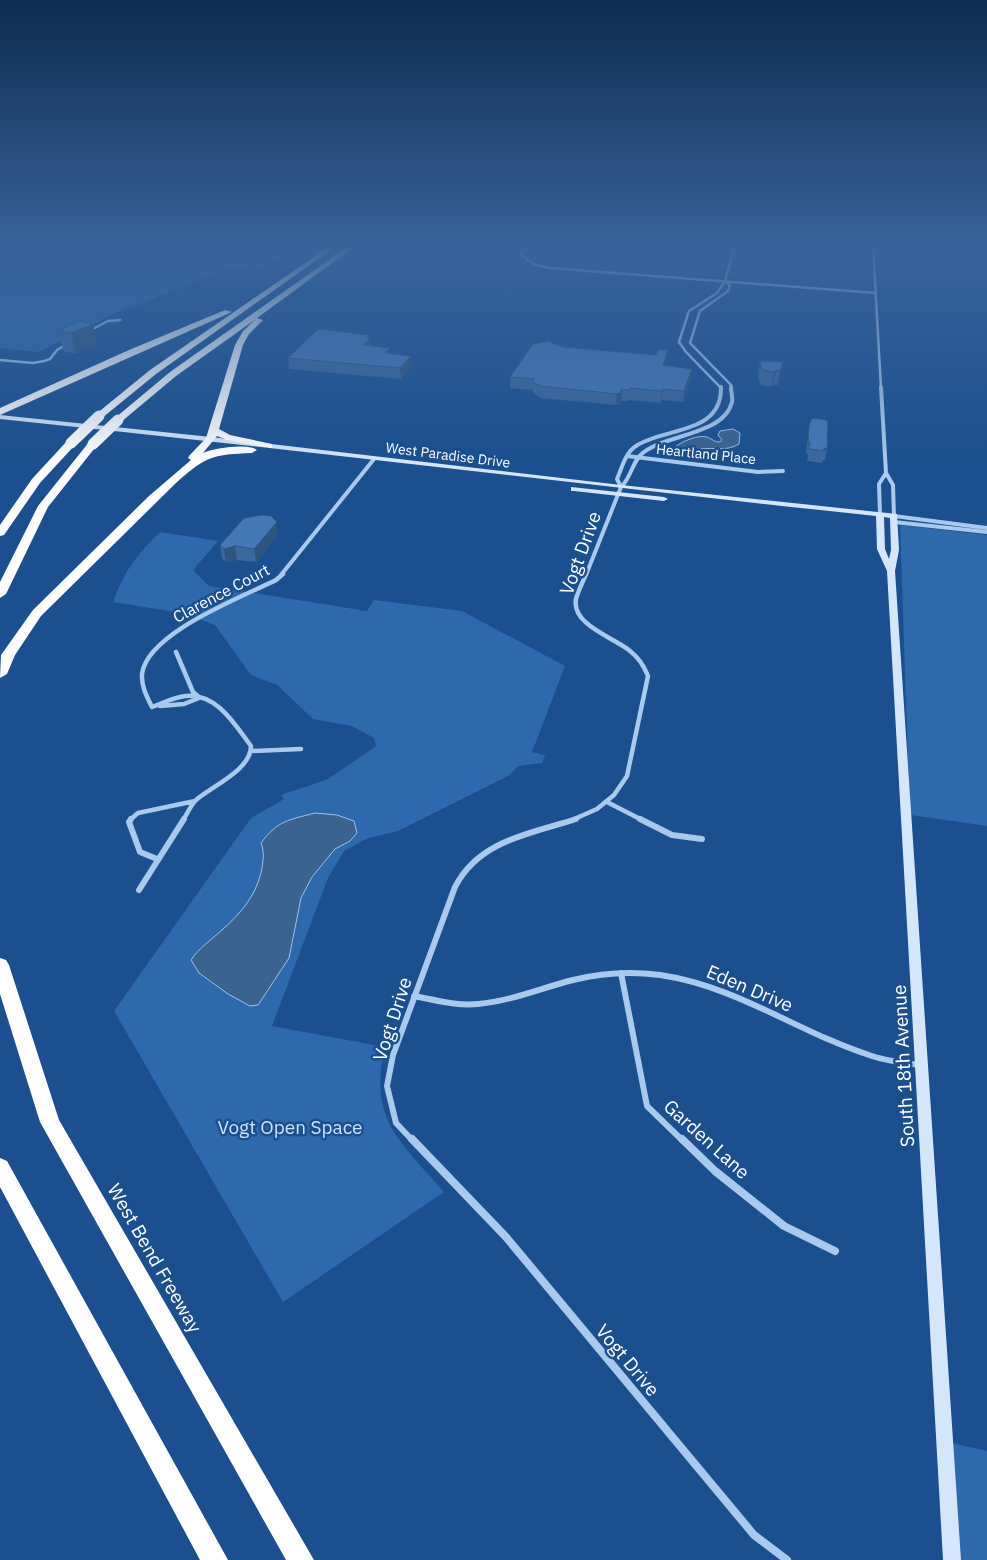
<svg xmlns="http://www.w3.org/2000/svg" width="987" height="1560" viewBox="0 0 987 1560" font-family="'IBM Plex Sans',sans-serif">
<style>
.green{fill:#2e69ad;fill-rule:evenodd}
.water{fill:#3c6290;stroke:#9cc4f0}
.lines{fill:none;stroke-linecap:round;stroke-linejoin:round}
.street-far4{stroke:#a9c9ee;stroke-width:2.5}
.street-far3{stroke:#a9c9ee;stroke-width:4}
.street-far2{stroke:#a9c9ee;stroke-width:4.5}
.street-far1{stroke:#a9c9ee;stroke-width:6}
.street{stroke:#a9c9ee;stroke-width:8}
.secondary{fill:#d6e6fa;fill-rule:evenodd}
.highway{fill:#fff;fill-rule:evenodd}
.highway-bridge{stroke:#fff;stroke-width:11}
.wall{fill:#3a679d}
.shaded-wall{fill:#305480}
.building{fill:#4478b7;stroke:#305480}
.labels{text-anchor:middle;stroke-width:5;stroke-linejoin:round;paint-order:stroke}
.far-street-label{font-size:14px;fill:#fff;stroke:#1b4f8f}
.street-label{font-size:16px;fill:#fff;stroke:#1b4f8f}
.near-street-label{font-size:19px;fill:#fff;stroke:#1b4f8f}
.near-park-label{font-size:19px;fill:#cfe3fa;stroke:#1b4f8f}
</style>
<rect width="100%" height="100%" fill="#1b4f8f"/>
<path class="green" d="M 0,245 L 302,245 L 258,271 L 224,269 L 131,308 L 125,308 L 39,352 L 0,348 L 0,285 L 4,283 L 0,282 Z
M 900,525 L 987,535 L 987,826 L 910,815 Z
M 160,532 L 218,541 L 193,570 L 209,586 L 367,611 L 374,600 L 462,611 L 565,666 L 532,752 L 545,755 L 542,763 L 518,766 L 510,775 L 398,831 L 366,839 L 344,851 L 328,878 L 272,1026 L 385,1047 C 368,1120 400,1141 444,1192 L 283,1302 L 114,1011 L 251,818 L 284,799 L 281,795 L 328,779 L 376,746 L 374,738 L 352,726 L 313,719 L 277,685 L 251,675 L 215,625 L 182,613 L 113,602 C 124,571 137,555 160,532 ZM 315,813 L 354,821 L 356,833 L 350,841 L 335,849 L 312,877 L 301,898 L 295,918 L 293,942 L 267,993 L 197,952 L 223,930 L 246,906 L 257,887 L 265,853 L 283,822 Z
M 951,1443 L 987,1451 L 987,1560 L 960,1560 Z"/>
<path class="water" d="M 733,429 L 740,433 L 739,444 C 726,452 714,447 701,449 C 691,450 684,454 674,448 C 680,442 700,433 709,438 C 714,440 714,442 720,442 L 722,440 L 718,435 L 720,431 Z
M 315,813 L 337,815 L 354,821 L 357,833 L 350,841 L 335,849 L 312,877 L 301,898 L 289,958 L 258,1005 L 250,1006 L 228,994 L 199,973 L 191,960 C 199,948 211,940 222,930 C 240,914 255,897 261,873 C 263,861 265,854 261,843 C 278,820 289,820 315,813 Z"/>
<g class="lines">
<path class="street-far4" d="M 527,245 L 521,255 L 534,264 L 549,268 L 876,293
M 873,245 L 881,388
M 725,281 L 730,286 L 728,291 L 700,311 L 690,343 L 731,385 L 731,388
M 89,331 L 108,321 L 120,320
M 0,360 L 33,363 L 44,361 L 50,359 L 57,350 L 67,344
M 721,388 L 686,352 L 679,342 L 689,311 L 717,293 L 725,281 L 735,246"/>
<path class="street-far3" d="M 881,387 L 886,473 L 893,485 L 894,516 L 987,528
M 627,456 L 758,472 L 783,471
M 621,487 L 617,479 C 622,468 625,453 636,446 C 664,427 722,435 721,387
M 880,514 L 879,484 L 886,473
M 894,522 L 987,532
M 281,575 L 374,459
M 586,575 L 621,487 C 632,477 632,460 644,452 C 667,434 724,435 732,402 C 733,398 731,392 731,387"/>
<path class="street-far2" d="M 176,652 L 193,692 L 199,697
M 160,706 L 184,704 L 199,698
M 152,707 C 147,697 141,686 142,674 C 147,633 242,597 276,580 L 283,574
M 152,707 C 163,703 174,697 186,696 C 217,693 235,725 251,746 C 251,770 212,786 196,800 C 191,805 187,814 183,820
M 251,751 L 301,749
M 607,802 L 642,820
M 130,820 L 138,813 L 195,801
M 572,820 L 597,809 L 614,795 L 627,776 L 648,676 C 644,666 638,657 630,651 C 615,638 571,625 576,599 C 578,591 583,582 586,574"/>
<path class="street-far1" d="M 131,819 L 129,822 L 140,852 L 157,859
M 640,819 L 672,835 L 702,839
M 139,890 L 184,819
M 621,973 L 647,1106 L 683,1141
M 414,996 C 435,1000 456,1006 478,1004 C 511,1001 541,988 573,980 C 601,973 631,971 660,975 C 737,986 799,1033 872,1056 C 887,1061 904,1063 920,1065
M 413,1141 L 396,1123 L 387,1086 L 393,1055 L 455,887 C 479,840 530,834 576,819"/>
<path class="street" d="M 412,1139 L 506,1237 L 754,1535 L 787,1560
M 682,1139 L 715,1171 L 784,1226 L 835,1251"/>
<path class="secondary" d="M 0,415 L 211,437 L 621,485 L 897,514 L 899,550 L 895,571 L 961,1560 L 943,1560 L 887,571 L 877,549 L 876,516 C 584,485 292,449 0,419 ZM 884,517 L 890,518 L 891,550 L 889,559 L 885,549 Z
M 571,487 L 664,497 L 668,499 L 664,501 L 574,491 L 571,491 Z"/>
<path class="highway" d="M 331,245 L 338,245 L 156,374 L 102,418 L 96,418 L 96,414 L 150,370 Z
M 350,245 L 357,245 L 257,318 L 263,320 L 249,334 L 243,345 L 219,429 L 230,435 L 272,444 L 272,448 L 227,440 L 217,436 L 203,453 C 214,448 248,443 257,450 L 252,453 C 212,455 208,455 177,482 L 41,616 L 15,655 L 7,674 L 0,678 L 1,655 L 33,610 L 149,496 L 191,460 L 188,458 L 189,456 L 206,438 L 235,345 L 243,331 L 256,319 L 176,376 L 121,422 L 115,422 L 115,418 L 170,372 Z
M 225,310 L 232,312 L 0,415 L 0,408 L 129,350 Z
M 71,440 L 76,443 L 75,445 L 40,483 L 4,535 L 0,536 L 0,525 L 32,479 L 67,441 Z
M 93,441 L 98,444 L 48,507 L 6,594 L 0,598 L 0,582 L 38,506 L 89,442 Z
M 0,958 L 6,960 L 9,965 L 59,1120 L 314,1560 L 286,1560 L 40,1122 L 0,994 Z
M 0,1158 L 7,1161 L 228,1560 L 200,1560 L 0,1187 Z"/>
<path class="highway-bridge" d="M 71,443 L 99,416
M 93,444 L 118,420"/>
</g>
<path class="wall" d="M 93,324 L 97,345 L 76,354 L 63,351 L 59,330 Z
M 369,335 L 371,346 L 390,354 L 412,367 L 401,379 L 289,369 L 288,358 Z
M 563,347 L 667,361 L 666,365 L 691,380 L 683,402 L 662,400 L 661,403 L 629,400 L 628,401 L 621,401 L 620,404 L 616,405 L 541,398 L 533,393 L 533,390 L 510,388 L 510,377 Z
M 760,361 L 783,362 L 778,385 L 773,385 L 772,387 L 761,385 L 759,382 L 758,376 Z
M 809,425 L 827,449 L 825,461 L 823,460 L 822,463 L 807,461 L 808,454 L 806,454 Z
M 278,535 L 256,562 L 237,560 L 226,562 L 222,558 L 220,545 Z"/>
<path class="shaded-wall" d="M 93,324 L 97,345 L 76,354 L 71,333 Z
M 369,335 L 369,339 L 371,338 L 371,349 L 363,345 L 366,338 Z
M 390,348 L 390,359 L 385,353 Z
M 668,350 L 667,361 L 662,376 L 663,365 Z
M 411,356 L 412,367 L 401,379 L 400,368 Z
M 783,362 L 780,377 L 778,385 L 780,371 Z
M 692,369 L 691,380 L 683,402 L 684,391 Z
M 776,370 L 773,385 L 772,387 L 774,372 Z
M 622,389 L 621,401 L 620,404 L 616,405 L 617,394 Z
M 663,389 L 662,400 L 661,403 L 662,391 Z
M 277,522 L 278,535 L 256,562 L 254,549 Z
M 235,546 L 237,560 L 226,562 L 224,549 Z"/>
<path class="building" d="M 80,321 L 93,324 L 71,333 L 59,330 Z
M 318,329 L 369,335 L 366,338 L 371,338 L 363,345 L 390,348 L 385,353 L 411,356 L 400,368 L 288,358 Z
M 548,341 L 563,347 L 656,355 L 658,349 L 668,350 L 663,365 L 692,369 L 684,391 L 663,389 L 662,391 L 630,388 L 629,390 L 622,389 L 620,393 L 617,394 L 541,386 L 533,382 L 535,379 L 510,377 L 533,344 Z
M 760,361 L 783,362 L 780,371 L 776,370 L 774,372 L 764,370 L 761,368 Z
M 812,418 L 826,420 L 828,422 L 827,449 L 824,448 L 824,451 L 809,449 L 810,442 L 808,442 L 809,425 Z
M 261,515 L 271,516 L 277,522 L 254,549 L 235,546 L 224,549 L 220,545 L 244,518 Z"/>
<linearGradient id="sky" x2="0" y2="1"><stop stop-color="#0f2b4f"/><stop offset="0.53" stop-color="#39639b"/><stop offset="1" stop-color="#39639b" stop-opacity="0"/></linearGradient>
<rect width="987" height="463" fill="url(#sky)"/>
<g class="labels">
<g class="far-street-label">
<text transform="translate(706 454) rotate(6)" y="5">Heartland Place</text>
<text transform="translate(448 455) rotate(7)" y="5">West Paradise Drive</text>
</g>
<g class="street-label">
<text transform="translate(221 593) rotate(-28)" y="6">Clarence Court</text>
</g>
<g class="near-street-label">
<text transform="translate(580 553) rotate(-70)" y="7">Vogt Drive</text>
<text transform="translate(750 988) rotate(23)" y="7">Eden Drive</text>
<text transform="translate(392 1019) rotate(-72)" y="7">Vogt Drive</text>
<text transform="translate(903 1066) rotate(-93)" y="7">South 18th Avenue</text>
<text transform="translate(707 1139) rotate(42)" y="7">Garden Lane</text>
<text transform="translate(155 1258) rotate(60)" y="7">West Bend Freeway</text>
<text transform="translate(628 1360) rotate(50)" y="7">Vogt Drive</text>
</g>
<g class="near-park-label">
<text x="290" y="1134">Vogt Open Space</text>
</g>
</g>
</svg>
